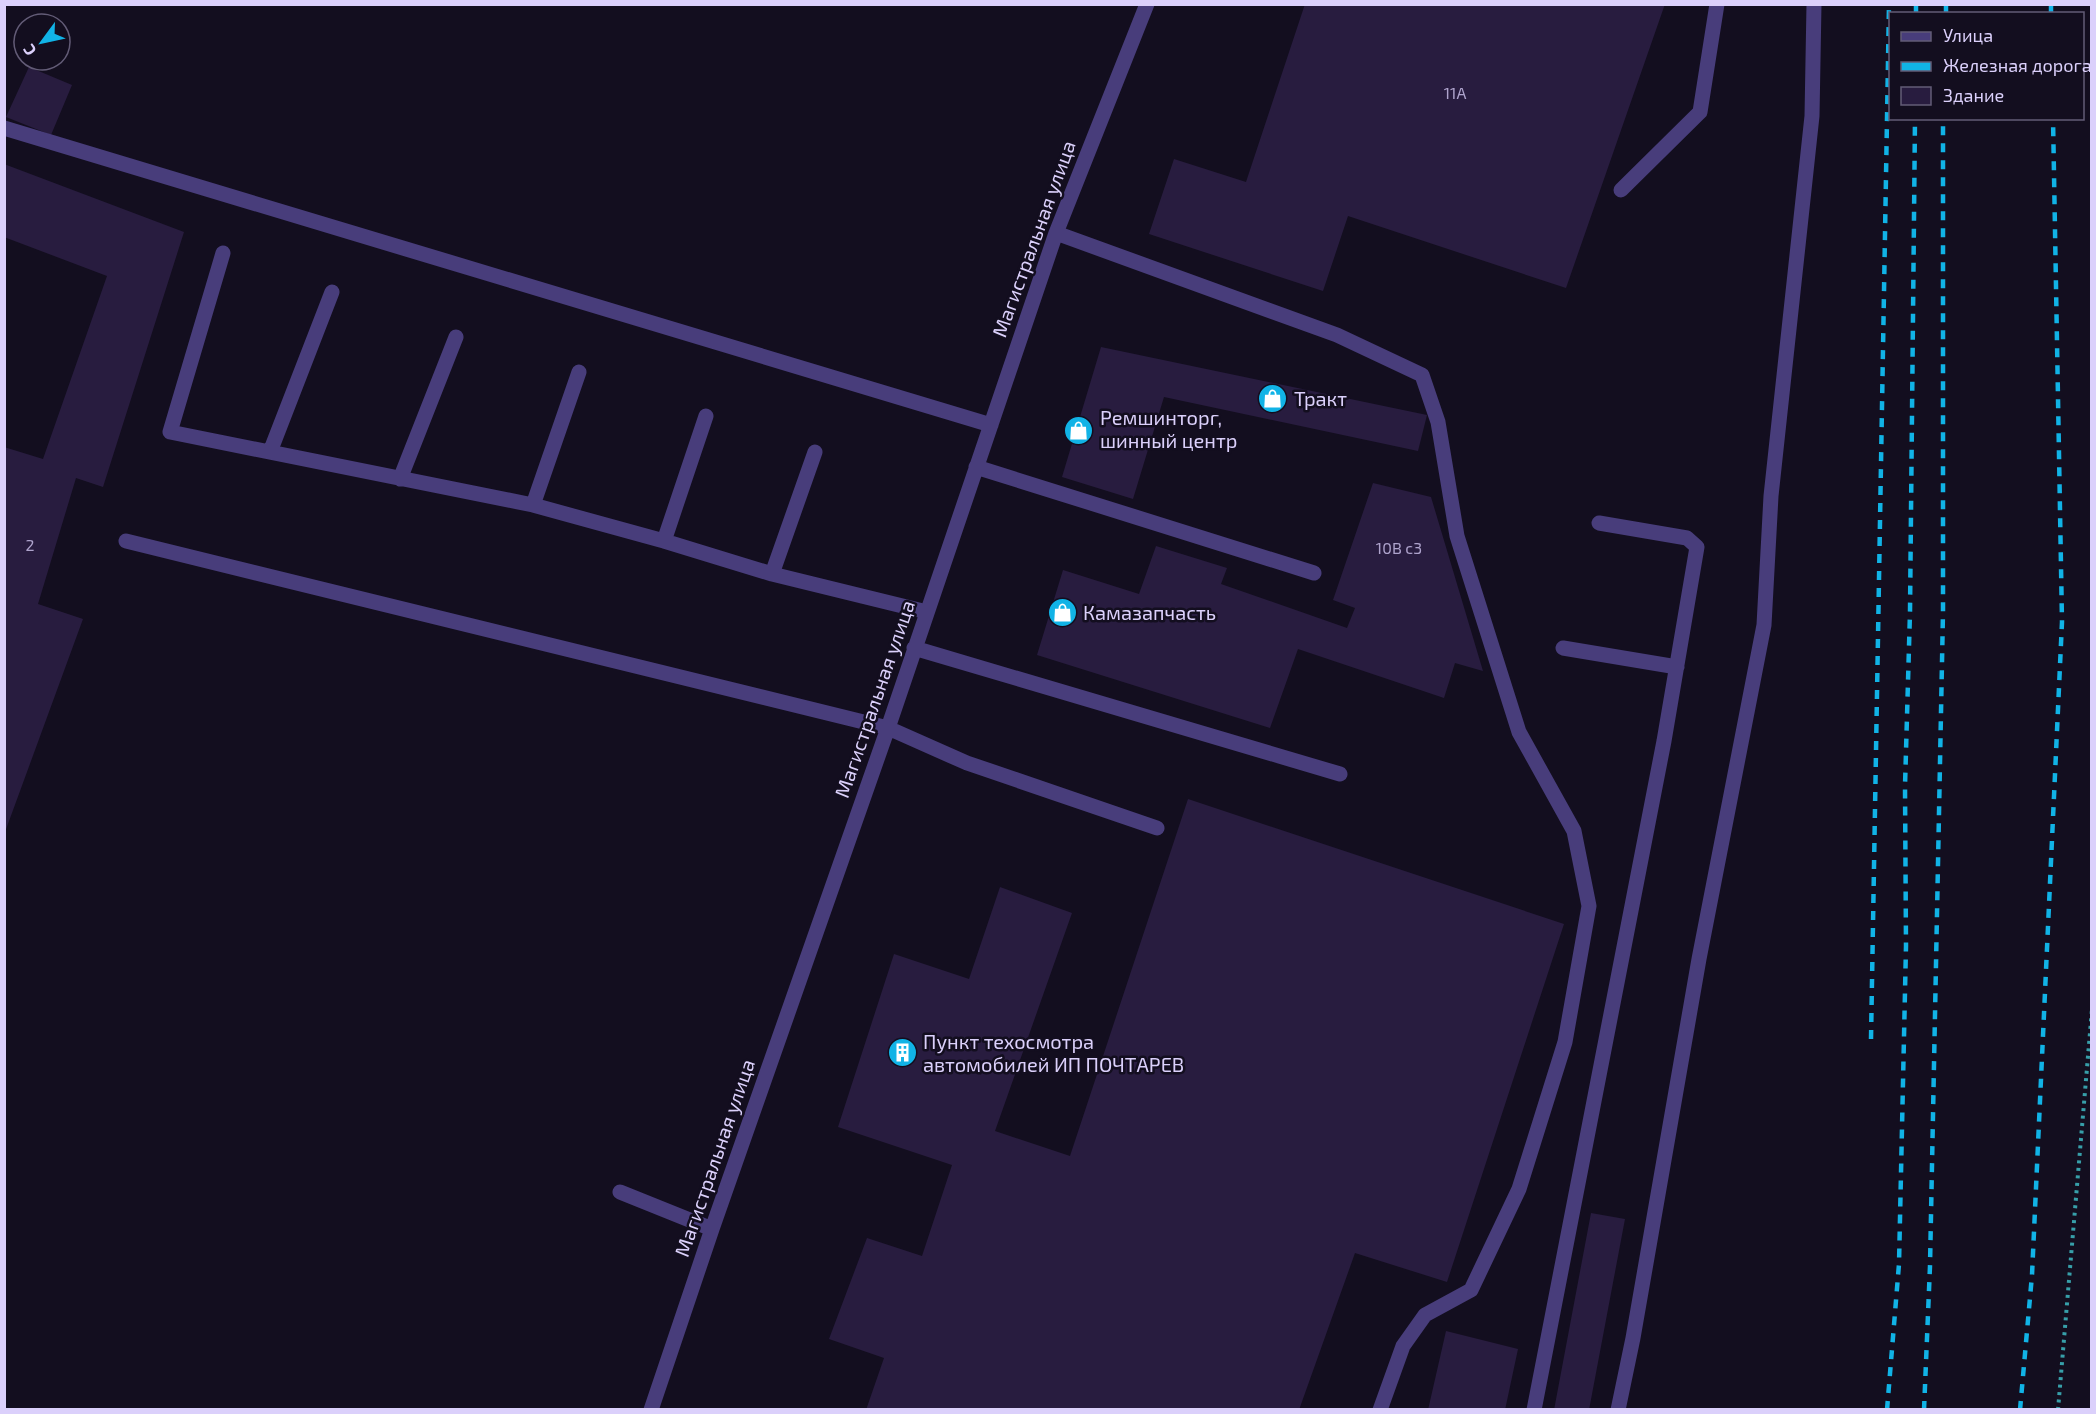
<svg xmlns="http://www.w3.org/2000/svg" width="2096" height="1414" viewBox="0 0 2096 1414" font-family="'Exo 2',sans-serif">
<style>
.building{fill:#281c3f}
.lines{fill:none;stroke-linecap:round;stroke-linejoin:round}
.path{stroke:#379fa9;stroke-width:4;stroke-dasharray:3 4.5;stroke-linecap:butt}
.minor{stroke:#483d7b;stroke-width:15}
.rail{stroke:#11b3e6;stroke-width:4.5;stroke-dasharray:9 8;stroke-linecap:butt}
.labels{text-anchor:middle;stroke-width:5;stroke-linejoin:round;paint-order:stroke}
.number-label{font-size:16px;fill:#aea3cc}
.street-label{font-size:20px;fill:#dbd0fb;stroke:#130e1f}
.poi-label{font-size:20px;fill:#dbd0fb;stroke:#130e1f;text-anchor:start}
</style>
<rect width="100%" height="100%" fill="#130e1f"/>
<path class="building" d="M 1305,4 L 1665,4 L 1566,288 L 1348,216 L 1323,291 L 1149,234 L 1174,159 L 1246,182 Z
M 29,67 L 72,85 L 51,135 L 6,117 Z
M 4,164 L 184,232 L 103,487 L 76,478 L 38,604 L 83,619 L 5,832 L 4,447 L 43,459 L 107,276 L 4,237 Z
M 1101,347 L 1427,415 L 1418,451 L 1164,397 L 1133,499 L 1062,477 Z
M 1373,483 L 1431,497 L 1483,671 L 1455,663 L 1444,698 L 1298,649 L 1270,728 L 1037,655 L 1063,570 L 1139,594 L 1156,546 L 1227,568 L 1221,584 L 1347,628 L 1355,608 L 1333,600 Z
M 1188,799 L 1564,924 L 1447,1282 L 1355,1253 L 1299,1410 L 866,1410 L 884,1358 L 829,1339 L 867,1238 L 922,1256 L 952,1165 L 838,1127 L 894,954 L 969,979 L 1000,887 L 1072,913 L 995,1131 L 1070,1156 Z
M 1591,1213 L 1625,1219 L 1589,1410 L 1554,1410 Z
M 1446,1331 L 1518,1349 L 1505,1410 L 1428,1410 Z"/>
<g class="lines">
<path class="path" d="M 2058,1410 L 2092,1009"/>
<path class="minor" d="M 4,128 L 991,425
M 1621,190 L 1700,112 L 1717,4
M 1056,233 L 1337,335 L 1422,375 L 1438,422 L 1457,536 L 1519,732 L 1574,831 L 1589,906 L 1565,1042 L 1519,1189 L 1471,1290 L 1425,1315 L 1403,1346 L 1380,1410
M 223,253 L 170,432 L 533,505 L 664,541 L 772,574 L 927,612
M 270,452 L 332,292
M 976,467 L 1314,573
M 400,479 L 456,337
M 533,505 L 579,372
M 126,541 L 888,728 L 967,763 L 1157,828
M 664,541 L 706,416
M 772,574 L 815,452
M 914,648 L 1340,774
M 1563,648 L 1677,667
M 620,1192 L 712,1229
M 651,1410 L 712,1229 L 888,728 L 1056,233 L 1147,4
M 1534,1410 L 1664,741 L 1697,547 L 1687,538 L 1599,523
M 1618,1410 L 1633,1338 L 1699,959 L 1764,625 L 1771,496 L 1812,116 L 1814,4"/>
<path class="rail" d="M 2051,4 L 2051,14
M 1916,14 L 1916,4
M 1946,14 L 1946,4
M 1871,1039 L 1889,4
M 1887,1410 L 1899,1264 L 1906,946 L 1905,786 L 1910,612 L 1915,118
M 1924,1410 L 1930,1266 L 1943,612 L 1943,118
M 2020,1410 L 2032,1275 L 2062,622 L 2053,118"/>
</g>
<defs>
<symbol id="shop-disc" viewBox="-11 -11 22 22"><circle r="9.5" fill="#11b3e6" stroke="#130e1f"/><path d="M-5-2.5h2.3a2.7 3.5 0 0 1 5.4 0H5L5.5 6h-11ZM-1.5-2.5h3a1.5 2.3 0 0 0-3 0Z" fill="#fff"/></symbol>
<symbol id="building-disc" viewBox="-11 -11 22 22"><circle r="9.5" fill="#11b3e6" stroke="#130e1f"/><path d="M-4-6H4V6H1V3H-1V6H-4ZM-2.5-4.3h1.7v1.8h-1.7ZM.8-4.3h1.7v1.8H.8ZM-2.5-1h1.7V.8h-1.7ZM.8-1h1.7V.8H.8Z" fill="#fff"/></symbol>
</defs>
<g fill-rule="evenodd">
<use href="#shop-disc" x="1256" y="382" width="33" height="33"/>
<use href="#shop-disc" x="1062" y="414" width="33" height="33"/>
<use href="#shop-disc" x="1046" y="596" width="33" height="33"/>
<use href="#building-disc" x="886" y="1036" width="33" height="33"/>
</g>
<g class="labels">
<g class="number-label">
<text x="1455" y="99">11А</text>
<text x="30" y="551">2</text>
<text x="1399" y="554">10В с3</text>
</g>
<g class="street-label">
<text transform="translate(1034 239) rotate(-70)" y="7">Магистральная улица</text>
<text transform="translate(875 699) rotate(-71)" y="7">Магистральная улица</text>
<text transform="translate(715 1158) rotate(-71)" y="7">Магистральная улица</text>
</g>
<g class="poi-label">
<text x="1294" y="406">Тракт</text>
<text x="1100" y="425">Ремшинторг,<tspan x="1100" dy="23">шинный центр</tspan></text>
<text x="1083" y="620">Камазапчасть</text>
<text x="923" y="1049">Пункт техосмотра<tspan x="923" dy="23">автомобилей ИП ПОЧТАРЕВ</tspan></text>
</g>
</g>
<rect width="2096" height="1414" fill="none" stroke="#dbd0fb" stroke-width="12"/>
<rect x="1889" y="12" width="195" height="108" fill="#130e1f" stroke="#635c77" stroke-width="1.5"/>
<rect x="1901" y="32" width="30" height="9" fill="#483d7b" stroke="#635c77" stroke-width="1.5"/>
<text x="1943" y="42" font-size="18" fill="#dbd0fb">Улица</text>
<rect x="1901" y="62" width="30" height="9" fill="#11b3e6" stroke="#635c77" stroke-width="1.5"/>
<text x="1943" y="72" font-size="18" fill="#dbd0fb">Железная дорога</text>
<rect x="1901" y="87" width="30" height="18" fill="#281c3f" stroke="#635c77" stroke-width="1.5"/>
<text x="1943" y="102" font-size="18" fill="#dbd0fb">Здание</text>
<g transform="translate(42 42) rotate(237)"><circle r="28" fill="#130e1f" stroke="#635c77" stroke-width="1.5"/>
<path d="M0-4.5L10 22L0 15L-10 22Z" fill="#11b3e6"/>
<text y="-9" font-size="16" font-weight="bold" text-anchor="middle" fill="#dbd0fb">С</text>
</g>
</svg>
